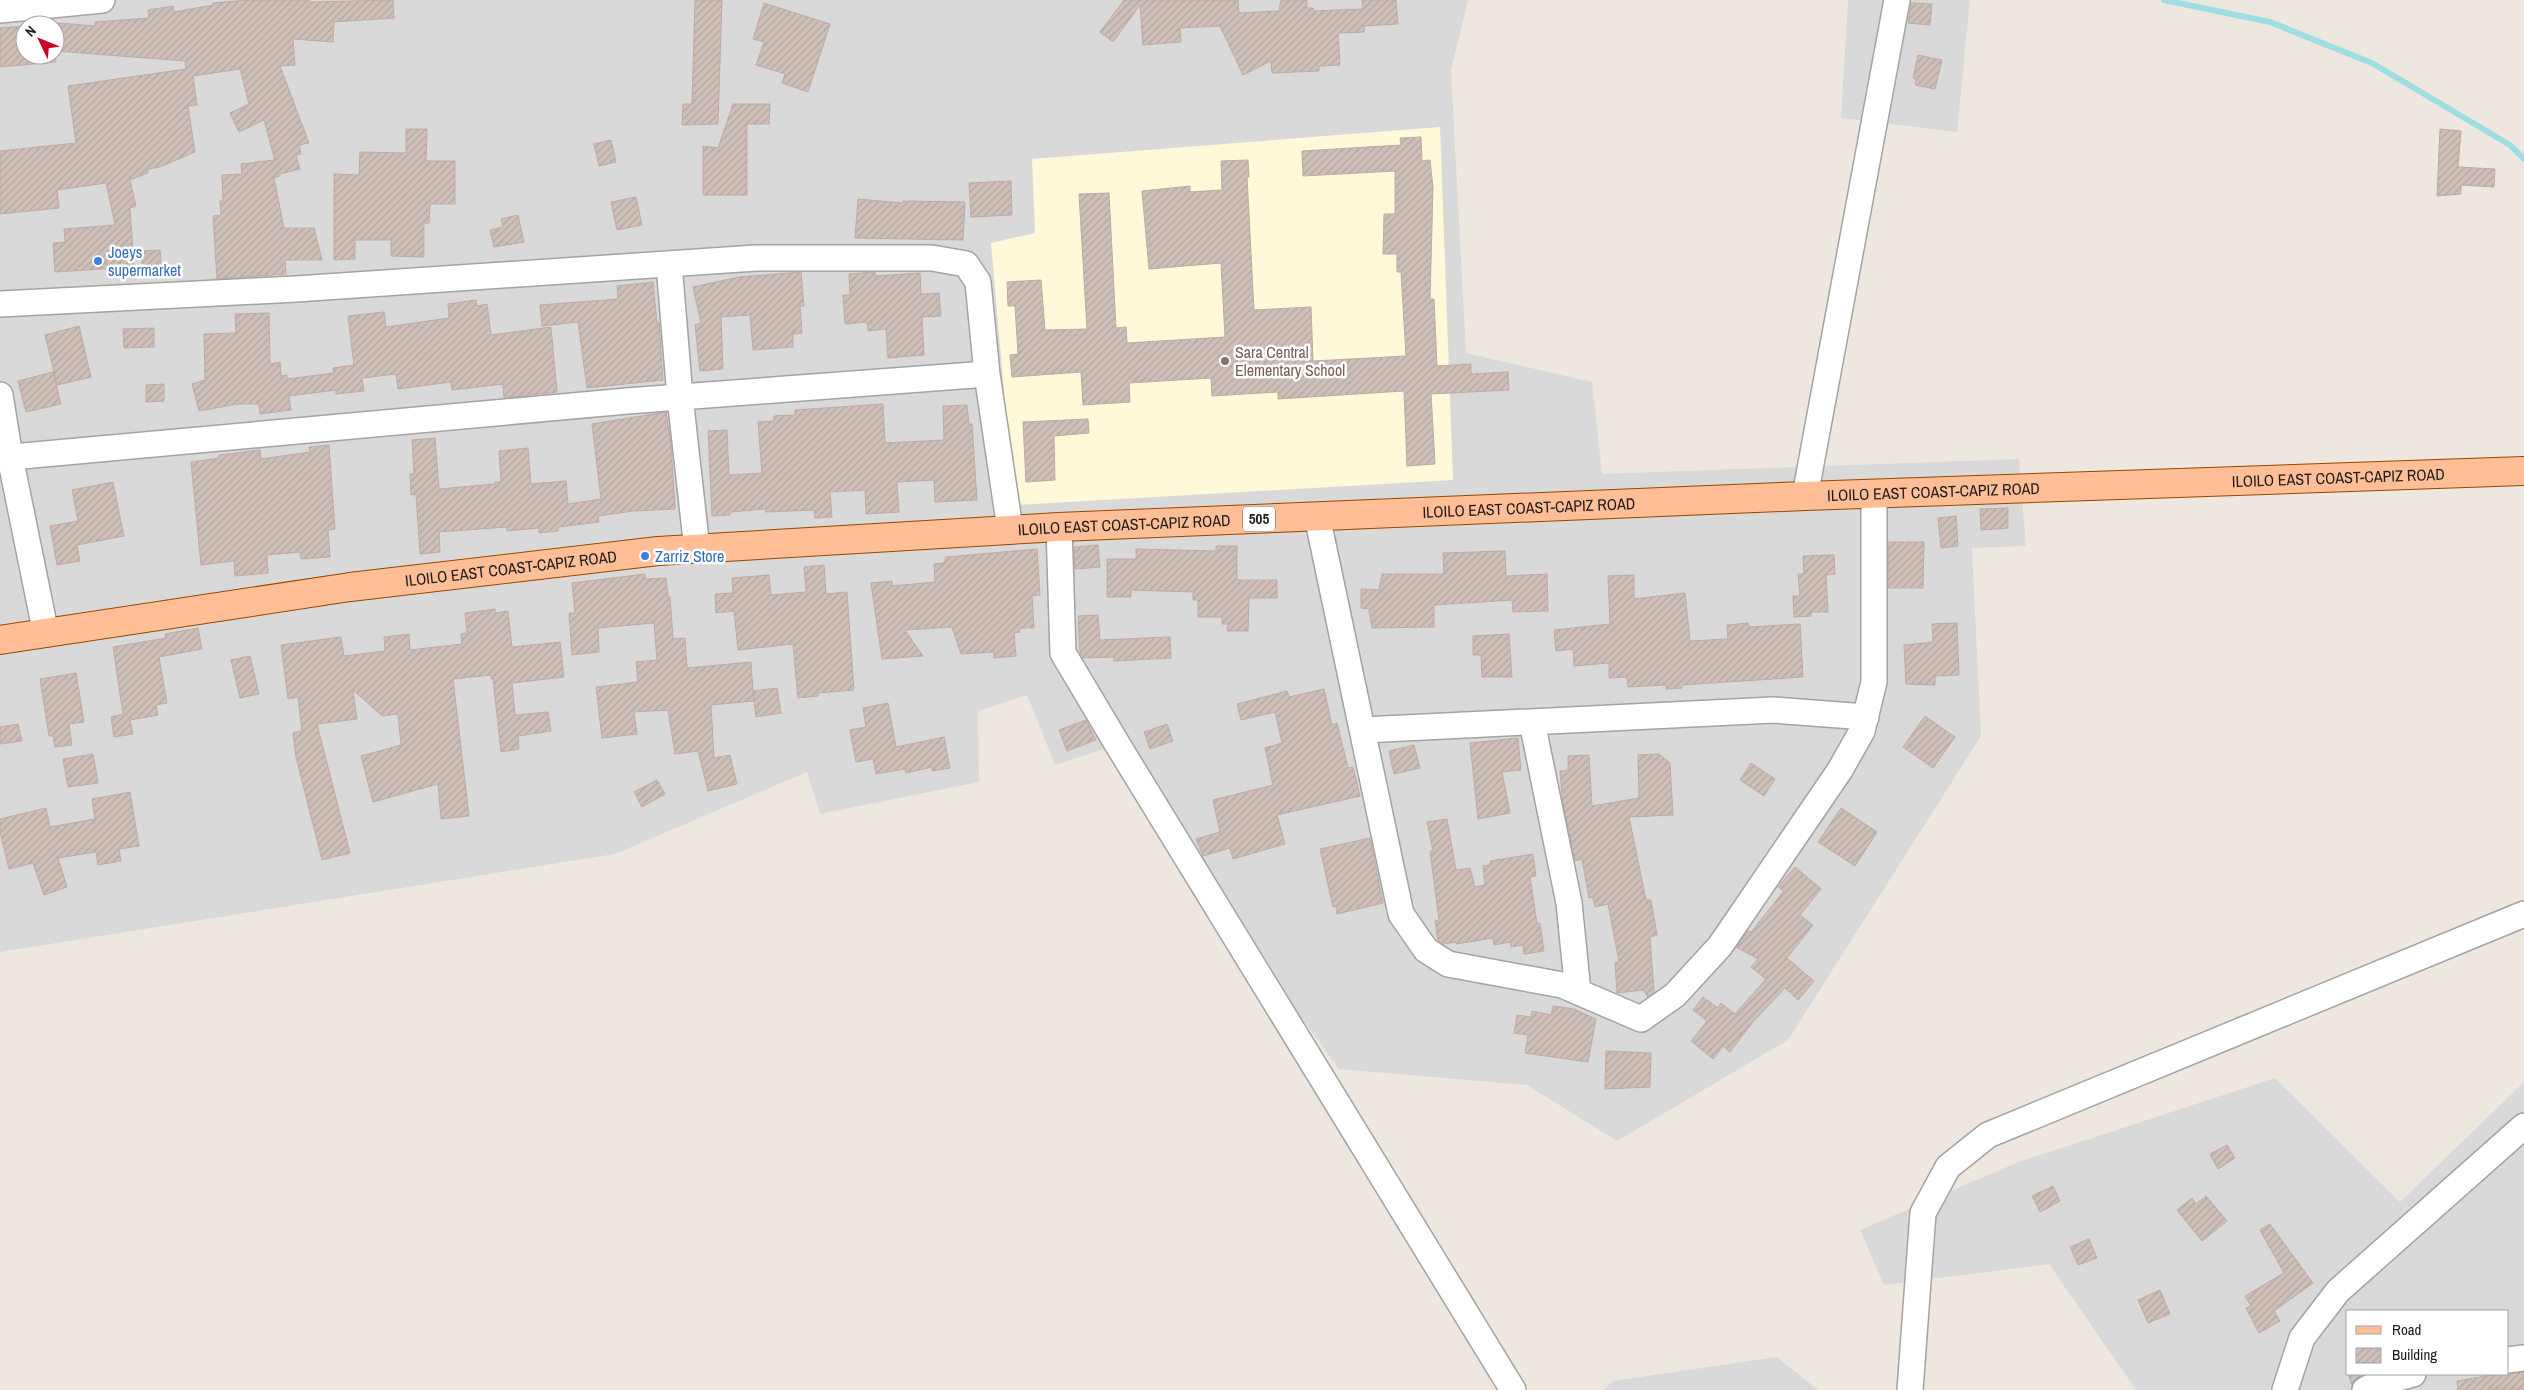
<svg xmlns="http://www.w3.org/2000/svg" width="2524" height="1390" viewBox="0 0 2524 1390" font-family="'Archivo Narrow',sans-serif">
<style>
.residential{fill:#dad9d9;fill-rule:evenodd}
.education{fill:#fff8d9}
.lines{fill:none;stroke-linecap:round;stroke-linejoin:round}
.stream{stroke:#9cdee1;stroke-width:6}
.building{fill:url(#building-hatch);stroke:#c1aaa1}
.minor-casing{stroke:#a3a3a3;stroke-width:28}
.primary-casing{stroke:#944800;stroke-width:30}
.minor{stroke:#fff;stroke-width:25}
.primary{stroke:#ffbe95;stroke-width:28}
.shop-dot{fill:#3f7fe0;stroke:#fff;stroke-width:2}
.education-dot{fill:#8d6e63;stroke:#fff;stroke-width:2}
.labels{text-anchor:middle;stroke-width:5;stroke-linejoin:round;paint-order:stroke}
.shield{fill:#fff;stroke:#606060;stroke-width:1}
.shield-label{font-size:15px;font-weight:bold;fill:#1c1c1c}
.shop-label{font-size:16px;fill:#366cbe;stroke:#fff;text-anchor:start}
.education-label{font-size:16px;fill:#785e54;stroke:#fff;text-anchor:start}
.street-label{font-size:16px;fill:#1c1c1c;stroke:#fff}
</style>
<defs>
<pattern id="building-hatch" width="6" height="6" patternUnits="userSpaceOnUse" patternTransform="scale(1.25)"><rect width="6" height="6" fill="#cfbfb9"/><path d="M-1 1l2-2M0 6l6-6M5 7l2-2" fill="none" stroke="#b1a49e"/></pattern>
</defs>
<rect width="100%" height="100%" fill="#eee7e0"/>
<path class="residential" d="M 0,0 L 1468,0 L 1451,70 L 1466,353 L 1592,382 L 1602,474 L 2019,459 L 2026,546 L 1972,548 L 1981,736 L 1788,1040 L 1617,1141 L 1527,1085 L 1339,1069 L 1104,749 L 1055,765 L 1027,695 L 978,711 L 979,782 L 820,814 L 807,772 L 615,854 L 0,952 ZM 25,25 L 55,25 L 55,55 L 25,55 Z
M 1848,0 L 1970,0 L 1957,132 L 1841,118 Z
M 2275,1078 L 2400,1202 L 2524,1082 L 2524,1390 L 2136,1390 L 2049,1264 L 1884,1285 L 1860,1230 L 2016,1163 ZM 2348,1311 L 2508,1311 L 2508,1374 L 2348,1374 Z
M 1777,1357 L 1818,1390 L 1603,1390 L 1613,1381 Z"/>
<path class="education" d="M 1440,127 L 1453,480 L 1014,505 L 991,243 L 1035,233 L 1032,159 Z"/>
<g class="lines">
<path class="stream" d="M 2164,0 L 2270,22 L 2372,63 L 2510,145 L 2524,159"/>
</g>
<path class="building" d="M 247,0 L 309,0 L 309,2 L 393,0 L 394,18 L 334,22 L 333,42 L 293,39 L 295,65 L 280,66 L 309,143 L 299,145 L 301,154 L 296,155 L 300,169 L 280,174 L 280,176 L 274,178 L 284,228 L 314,228 L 322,260 L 285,260 L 286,274 L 217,279 L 213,216 L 221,215 L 220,201 L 223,201 L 222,175 L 242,174 L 241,164 L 274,160 L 274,157 L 264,120 L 239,132 L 230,113 L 249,104 L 240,69 L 193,76 L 197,105 L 188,106 L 195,152 L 160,167 L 148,169 L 148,173 L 130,180 L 136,206 L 130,208 L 134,267 L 55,272 L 53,243 L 65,242 L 64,229 L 115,225 L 106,183 L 57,190 L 59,208 L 0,214 L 0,151 L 76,143 L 68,86 L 186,69 L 185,61 L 55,51 L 55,25 L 37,25 L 59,23 L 95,26 L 95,22 L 149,18 L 148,10 L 173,6 L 174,12 L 213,5 L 213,3 Z
M 695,0 L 722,0 L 718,124 L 682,125 L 683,104 L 692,104 Z
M 1124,0 L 1238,0 L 1239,13 L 1279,11 L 1281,0 L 1307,0 L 1307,8 L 1313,8 L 1314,11 L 1363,9 L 1362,0 L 1396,0 L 1398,24 L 1364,26 L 1364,32 L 1338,33 L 1340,65 L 1319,66 L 1319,71 L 1272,73 L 1271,61 L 1243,75 L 1220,26 L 1180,28 L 1181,42 L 1143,45 L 1140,5 L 1113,42 L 1100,32 Z
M 764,3 L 830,24 L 808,92 L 782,83 L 785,74 L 756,65 L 764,42 L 753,39 Z
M 1911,3 L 1932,4 L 1930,25 L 1908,23 Z
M 24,26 L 25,55 L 55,55 L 55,52 L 56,62 L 0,67 L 0,28 Z
M 1918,55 L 1942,60 L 1935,89 L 1915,85 L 1916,79 L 1913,78 Z
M 733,104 L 770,104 L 769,124 L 747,124 L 747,195 L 703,195 L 703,146 L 718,148 Z
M 406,129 L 427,129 L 426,161 L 455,161 L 455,204 L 430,204 L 429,223 L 424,223 L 424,257 L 391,256 L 391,240 L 355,240 L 355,259 L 334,260 L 334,174 L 359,175 L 360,152 L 406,153 Z
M 2440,129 L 2461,131 L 2458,167 L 2495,169 L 2494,187 L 2461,185 L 2461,194 L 2437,196 Z
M 1421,137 L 1422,161 L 1430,160 L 1433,188 L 1430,299 L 1434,299 L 1437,366 L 1471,364 L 1471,374 L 1508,372 L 1509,390 L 1431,394 L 1435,464 L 1407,466 L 1404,391 L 1278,399 L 1278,392 L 1212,396 L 1211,378 L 1129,383 L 1130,402 L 1083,405 L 1081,372 L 1012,377 L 1010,355 L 1018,354 L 1015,306 L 1008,306 L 1007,282 L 1041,280 L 1045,330 L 1087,329 L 1079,194 L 1109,193 L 1116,328 L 1126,327 L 1127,343 L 1225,337 L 1221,263 L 1149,269 L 1142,191 L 1190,186 L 1190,192 L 1222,190 L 1221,161 L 1248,160 L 1249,177 L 1247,177 L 1254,310 L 1311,307 L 1313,361 L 1406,356 L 1401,272 L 1397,272 L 1397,254 L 1383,254 L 1384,214 L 1395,214 L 1395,171 L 1303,176 L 1302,151 L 1401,145 L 1400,138 Z
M 611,140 L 616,162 L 599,166 L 594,144 Z
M 1011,181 L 1012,215 L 971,217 L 969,183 Z
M 636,197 L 642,225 L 617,230 L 611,202 Z
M 858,199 L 903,203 L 903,201 L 965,202 L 963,240 L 855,238 Z
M 518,215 L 524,242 L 494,247 L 490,230 L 503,227 L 501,219 Z
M 160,250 L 162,274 L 143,275 L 141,251 Z
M 801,272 L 804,306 L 800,306 L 802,333 L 793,334 L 793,347 L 753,350 L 750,315 L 721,317 L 723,369 L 700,371 L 695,325 L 701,323 L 693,287 L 739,277 Z
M 875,272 L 875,276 L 920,273 L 921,294 L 939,293 L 941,316 L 922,317 L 924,355 L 888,358 L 886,329 L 868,331 L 867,322 L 845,324 L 843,295 L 850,295 L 849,274 Z
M 653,282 L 657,323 L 659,322 L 663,380 L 587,388 L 578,322 L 542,326 L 540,305 L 618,299 L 617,286 Z
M 476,300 L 477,306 L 487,304 L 491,335 L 551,327 L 557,392 L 504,398 L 503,384 L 452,390 L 451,382 L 398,389 L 396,374 L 362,378 L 364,391 L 336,394 L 336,390 L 289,396 L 291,410 L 260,414 L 259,404 L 238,404 L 199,411 L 192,384 L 205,380 L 204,334 L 236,333 L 235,314 L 269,313 L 270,364 L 280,362 L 281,376 L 287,375 L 287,379 L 334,373 L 333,368 L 354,365 L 348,316 L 384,312 L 386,327 L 449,318 L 448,304 Z
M 79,326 L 91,377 L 57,385 L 45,335 Z
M 154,328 L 154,347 L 124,348 L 123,329 Z
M 53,372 L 61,404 L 26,412 L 18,381 Z
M 164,384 L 164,401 L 146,402 L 146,385 Z
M 883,404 L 885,443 L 944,440 L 943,406 L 967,405 L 969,424 L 972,424 L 977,500 L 935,502 L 934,480 L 897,482 L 899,512 L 866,514 L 865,490 L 830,492 L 832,517 L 815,518 L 814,510 L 766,512 L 765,509 L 730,512 L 730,515 L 712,516 L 708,431 L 727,430 L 729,475 L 762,473 L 758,422 L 774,421 L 774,416 L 795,415 L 795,410 Z
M 666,412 L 671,444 L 675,509 L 633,511 L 598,516 L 599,522 L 558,527 L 558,531 L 539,533 L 539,528 L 507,531 L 507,527 L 439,532 L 440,552 L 420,554 L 416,494 L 411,495 L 410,474 L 414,474 L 412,440 L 435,438 L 439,489 L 495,484 L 495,482 L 501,482 L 499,451 L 528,448 L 531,484 L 566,481 L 568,504 L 601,499 L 592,424 Z
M 1088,419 L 1089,433 L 1054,436 L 1055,480 L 1026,482 L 1023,422 Z
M 329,445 L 335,529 L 328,530 L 330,557 L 301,559 L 300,552 L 267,555 L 268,573 L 235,576 L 234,561 L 201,565 L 191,462 L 219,458 L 219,455 L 260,450 L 261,459 L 310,452 L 309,447 Z
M 113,482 L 124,536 L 77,545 L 80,561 L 57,565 L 50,526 L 78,521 L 72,490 Z
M 2008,508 L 2008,528 L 1981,530 L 1980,509 Z
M 1956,516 L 1958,546 L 1941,548 L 1938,518 Z
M 1888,542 L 1924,542 L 1923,588 L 1888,588 Z
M 1098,545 L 1100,567 L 1075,569 L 1074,547 Z
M 1216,546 L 1237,546 L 1237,580 L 1277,580 L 1277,598 L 1249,598 L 1248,631 L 1227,631 L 1228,624 L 1222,624 L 1222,617 L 1198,617 L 1198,600 L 1193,600 L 1193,592 L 1131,590 L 1131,597 L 1107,597 L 1107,559 L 1136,559 L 1136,549 L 1216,551 Z
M 1037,549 L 1040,595 L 1032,596 L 1034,628 L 1019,628 L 1020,632 L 1014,633 L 1016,656 L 994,658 L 994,652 L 961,654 L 952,627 L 905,630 L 923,656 L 882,659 L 871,583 L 892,581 L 892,586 L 935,582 L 934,564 L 944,563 L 946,557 Z
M 1505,551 L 1506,576 L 1547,574 L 1548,611 L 1513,612 L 1512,600 L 1434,605 L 1434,627 L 1372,628 L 1369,609 L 1361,608 L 1361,589 L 1379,590 L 1382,574 L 1444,574 L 1443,553 Z
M 1834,555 L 1835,574 L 1826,575 L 1828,612 L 1811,612 L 1811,616 L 1794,617 L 1793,596 L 1800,596 L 1798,574 L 1804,574 L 1803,556 Z
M 824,565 L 826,594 L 847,592 L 854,690 L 818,693 L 818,696 L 798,698 L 793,644 L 738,650 L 734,611 L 716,613 L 715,594 L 733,593 L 732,578 L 769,575 L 771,595 L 806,592 L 804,567 Z
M 645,574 L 645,579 L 666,578 L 668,597 L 670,597 L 673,639 L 685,638 L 687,668 L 751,662 L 753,691 L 777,688 L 781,713 L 756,717 L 753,692 L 754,701 L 711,705 L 714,758 L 730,755 L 737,784 L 708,791 L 698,751 L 675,754 L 668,710 L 634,712 L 637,734 L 602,738 L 596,687 L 638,682 L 636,662 L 657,660 L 654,623 L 598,628 L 599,652 L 572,655 L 569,613 L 575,613 L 572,583 Z
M 1634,575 L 1634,599 L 1685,593 L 1690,641 L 1728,639 L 1727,625 L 1748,623 L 1749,627 L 1800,624 L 1803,677 L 1682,685 L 1682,688 L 1666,689 L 1666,685 L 1628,687 L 1627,677 L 1609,678 L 1609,663 L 1574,666 L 1573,649 L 1556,651 L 1554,630 L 1610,624 L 1608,576 Z
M 495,609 L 495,613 L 508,611 L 512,647 L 560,642 L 564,677 L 512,683 L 515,715 L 548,712 L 551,731 L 518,736 L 519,749 L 501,752 L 493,679 L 491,679 L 491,675 L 453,679 L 469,816 L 441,819 L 438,784 L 373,802 L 361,756 L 401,745 L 398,714 L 382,716 L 353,690 L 357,719 L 317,724 L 350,853 L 322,860 L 296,757 L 293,733 L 302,731 L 298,697 L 288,699 L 281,645 L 341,637 L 344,656 L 385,651 L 384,637 L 409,634 L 410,650 L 462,644 L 461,634 L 467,633 L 465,613 Z
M 1098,615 L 1100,640 L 1170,637 L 1171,658 L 1114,661 L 1114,657 L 1083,658 L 1080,653 L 1078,616 Z
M 1957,623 L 1959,675 L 1935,676 L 1935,685 L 1906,684 L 1904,645 L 1933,642 L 1932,624 Z
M 198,628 L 202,649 L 159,657 L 167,703 L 156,705 L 158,715 L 130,720 L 133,734 L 114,737 L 111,717 L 123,714 L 113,647 L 166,638 L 165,634 Z
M 1509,634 L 1512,677 L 1482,677 L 1481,655 L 1473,655 L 1473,636 Z
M 250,656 L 259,694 L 240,698 L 231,660 Z
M 76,673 L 84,722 L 69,724 L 72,745 L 55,747 L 53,736 L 49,736 L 40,679 Z
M 1324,689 L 1332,725 L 1337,723 L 1348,768 L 1353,767 L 1360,796 L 1277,815 L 1285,844 L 1233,859 L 1230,848 L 1203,856 L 1196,839 L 1220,832 L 1213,800 L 1273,785 L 1265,748 L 1282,743 L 1275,712 L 1241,720 L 1237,704 L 1287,691 L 1289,697 Z
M 888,703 L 896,747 L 944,737 L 950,768 L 932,771 L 932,767 L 906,773 L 905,769 L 876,774 L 873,759 L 856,762 L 850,730 L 866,727 L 863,708 Z
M 1925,716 L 1955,737 L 1933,768 L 1903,747 Z
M 1086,720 L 1096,740 L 1067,751 L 1059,730 Z
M 18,724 L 22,741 L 0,744 L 0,727 Z
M 1167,724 L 1173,741 L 1150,749 L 1144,732 Z
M 1518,738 L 1521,770 L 1502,772 L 1510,813 L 1478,819 L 1470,743 Z
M 1414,745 L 1420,768 L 1394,774 L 1389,751 Z
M 93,754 L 98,783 L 68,787 L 63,759 Z
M 1659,754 L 1670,763 L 1673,815 L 1629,817 L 1646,900 L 1651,900 L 1657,935 L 1650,937 L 1654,992 L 1648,997 L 1643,990 L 1617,993 L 1615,963 L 1619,962 L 1608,904 L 1595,907 L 1593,897 L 1589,898 L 1582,859 L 1575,861 L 1563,804 L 1560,771 L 1568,770 L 1568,756 L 1589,755 L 1592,806 L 1639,798 L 1638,755 Z
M 1751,763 L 1775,779 L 1764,796 L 1740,780 Z
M 657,780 L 665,794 L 642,807 L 634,792 Z
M 130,792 L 139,846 L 119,849 L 121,861 L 98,865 L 96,852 L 58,858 L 67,887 L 44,895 L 33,863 L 9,869 L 0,832 L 0,819 L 46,808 L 50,827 L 95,819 L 92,799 Z
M 1841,808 L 1877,832 L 1855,866 L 1818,842 Z
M 1447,819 L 1456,870 L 1470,868 L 1475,887 L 1485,885 L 1483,866 L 1490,865 L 1490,861 L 1533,854 L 1536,876 L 1530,877 L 1537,923 L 1540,923 L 1544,951 L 1524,954 L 1523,945 L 1511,947 L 1510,942 L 1494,945 L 1493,938 L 1456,944 L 1456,942 L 1443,944 L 1438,941 L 1435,921 L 1439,920 L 1430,851 L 1433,851 L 1427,822 Z
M 1370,838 L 1383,903 L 1337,914 L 1336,906 L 1333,907 L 1320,849 Z
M 1795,867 L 1821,889 L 1800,915 L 1813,925 L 1787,958 L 1814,981 L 1798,1000 L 1785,988 L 1752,1023 L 1730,1052 L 1723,1046 L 1713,1059 L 1691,1041 L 1707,1021 L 1693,1010 L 1703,997 L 1718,1008 L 1721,1003 L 1735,1014 L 1766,979 L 1751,967 L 1758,959 L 1736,947 L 1748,931 L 1751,932 L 1784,891 L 1778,887 Z
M 1553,1006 L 1574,1009 L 1596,1019 L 1588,1062 L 1525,1053 L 1528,1035 L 1514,1033 L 1517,1015 L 1531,1017 L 1532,1011 L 1551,1015 Z
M 1606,1051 L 1651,1053 L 1650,1087 L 1605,1089 Z
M 2227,1145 L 2235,1158 L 2218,1169 L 2210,1154 Z
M 2053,1186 L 2060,1201 L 2040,1212 L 2032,1196 Z
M 2206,1196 L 2227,1221 L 2202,1241 L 2177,1210 L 2192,1198 L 2196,1204 Z
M 2270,1224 L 2313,1283 L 2274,1311 L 2280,1321 L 2259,1333 L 2246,1308 L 2251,1306 L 2245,1296 L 2284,1273 L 2260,1230 Z
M 2089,1239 L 2097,1258 L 2078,1265 L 2070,1247 Z
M 2160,1290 L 2170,1314 L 2148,1323 L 2138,1300 Z
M 2524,1372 L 2524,1390 L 2458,1390 L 2457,1381 L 2498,1374 Z
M 2348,1374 L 2365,1374 L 2352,1385 Z"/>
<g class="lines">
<defs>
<path id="minor" d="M 0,10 L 102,0
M 669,264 L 680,397 L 697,549
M 0,304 L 296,289 L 756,258 L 932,258 L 966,264 L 978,282 L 987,374 L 1010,529
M 0,395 L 10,457 L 46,634
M 0,458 L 627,401 L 987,374
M 1805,496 L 1897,0
M 1317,516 L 1401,914 L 1426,950 L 1448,964 L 1562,985 L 1641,1019 L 1675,995 L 1720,946 L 1840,770 L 1862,731 L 1874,682 L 1874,495
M 1059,527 L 1063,653 L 1119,747 L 1513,1390
M 1532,722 L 1569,903 L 1578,992
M 1363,730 L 1773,710 L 1866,717
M 2508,1360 L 2524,1358
M 1910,1390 L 1923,1213 L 1948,1167 L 1988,1135 L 2524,914
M 2285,1390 L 2302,1338 L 2338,1291 L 2524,1126
M 2365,1390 L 2376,1384 L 2413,1374"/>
<g id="primary">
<path id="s1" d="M 0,640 L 350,587 L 658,551 L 1059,527 L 1805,496 L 2524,471"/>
</g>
</defs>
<use href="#minor" class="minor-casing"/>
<use href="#primary" class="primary-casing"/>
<use href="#minor" class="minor"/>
<use href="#primary" class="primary"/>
</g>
<g class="shop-dot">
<circle cx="98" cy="261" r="5"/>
<circle cx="645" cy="556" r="5"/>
</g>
<circle class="education-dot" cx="1225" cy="361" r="5"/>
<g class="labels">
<rect class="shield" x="1243" y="506.5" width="32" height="25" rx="4"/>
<g class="shield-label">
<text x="1259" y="524">505</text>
</g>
<g class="shop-label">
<text x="108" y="258">Joeys<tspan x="108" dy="18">supermarket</tspan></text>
<text x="655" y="562">Zarriz Store</text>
</g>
<g class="education-label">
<text x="1235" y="358">Sara Central<tspan x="1235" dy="18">Elementary School</tspan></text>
</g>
<g class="street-label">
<text dy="6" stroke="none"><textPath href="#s1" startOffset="2346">ILOILO EAST COAST-CAPIZ ROAD</textPath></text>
<text dy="6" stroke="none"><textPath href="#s1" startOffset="1941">ILOILO EAST COAST-CAPIZ ROAD</textPath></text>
<text dy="6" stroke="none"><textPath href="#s1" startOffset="1536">ILOILO EAST COAST-CAPIZ ROAD</textPath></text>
<text dy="6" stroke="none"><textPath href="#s1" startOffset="1131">ILOILO EAST COAST-CAPIZ ROAD</textPath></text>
<text dy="6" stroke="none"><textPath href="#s1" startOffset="516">ILOILO EAST COAST-CAPIZ ROAD</textPath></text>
</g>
</g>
<rect x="2346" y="1310" width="162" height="65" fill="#ffffff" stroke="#a4a4a4"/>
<rect x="2356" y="1326" width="25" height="8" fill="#ffbe95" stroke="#a4a4a4"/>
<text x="2392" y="1335" font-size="15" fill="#1c1c1c">Road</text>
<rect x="2356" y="1348" width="25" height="15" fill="url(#building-hatch)" stroke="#a4a4a4"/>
<text x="2392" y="1360" font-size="15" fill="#1c1c1c">Building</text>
<g transform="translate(40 40) rotate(313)"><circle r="24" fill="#ffffff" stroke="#a4a4a4"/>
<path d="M0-4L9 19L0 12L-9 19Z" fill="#c80025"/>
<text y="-8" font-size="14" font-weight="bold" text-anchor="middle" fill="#1c1c1c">N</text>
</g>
</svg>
